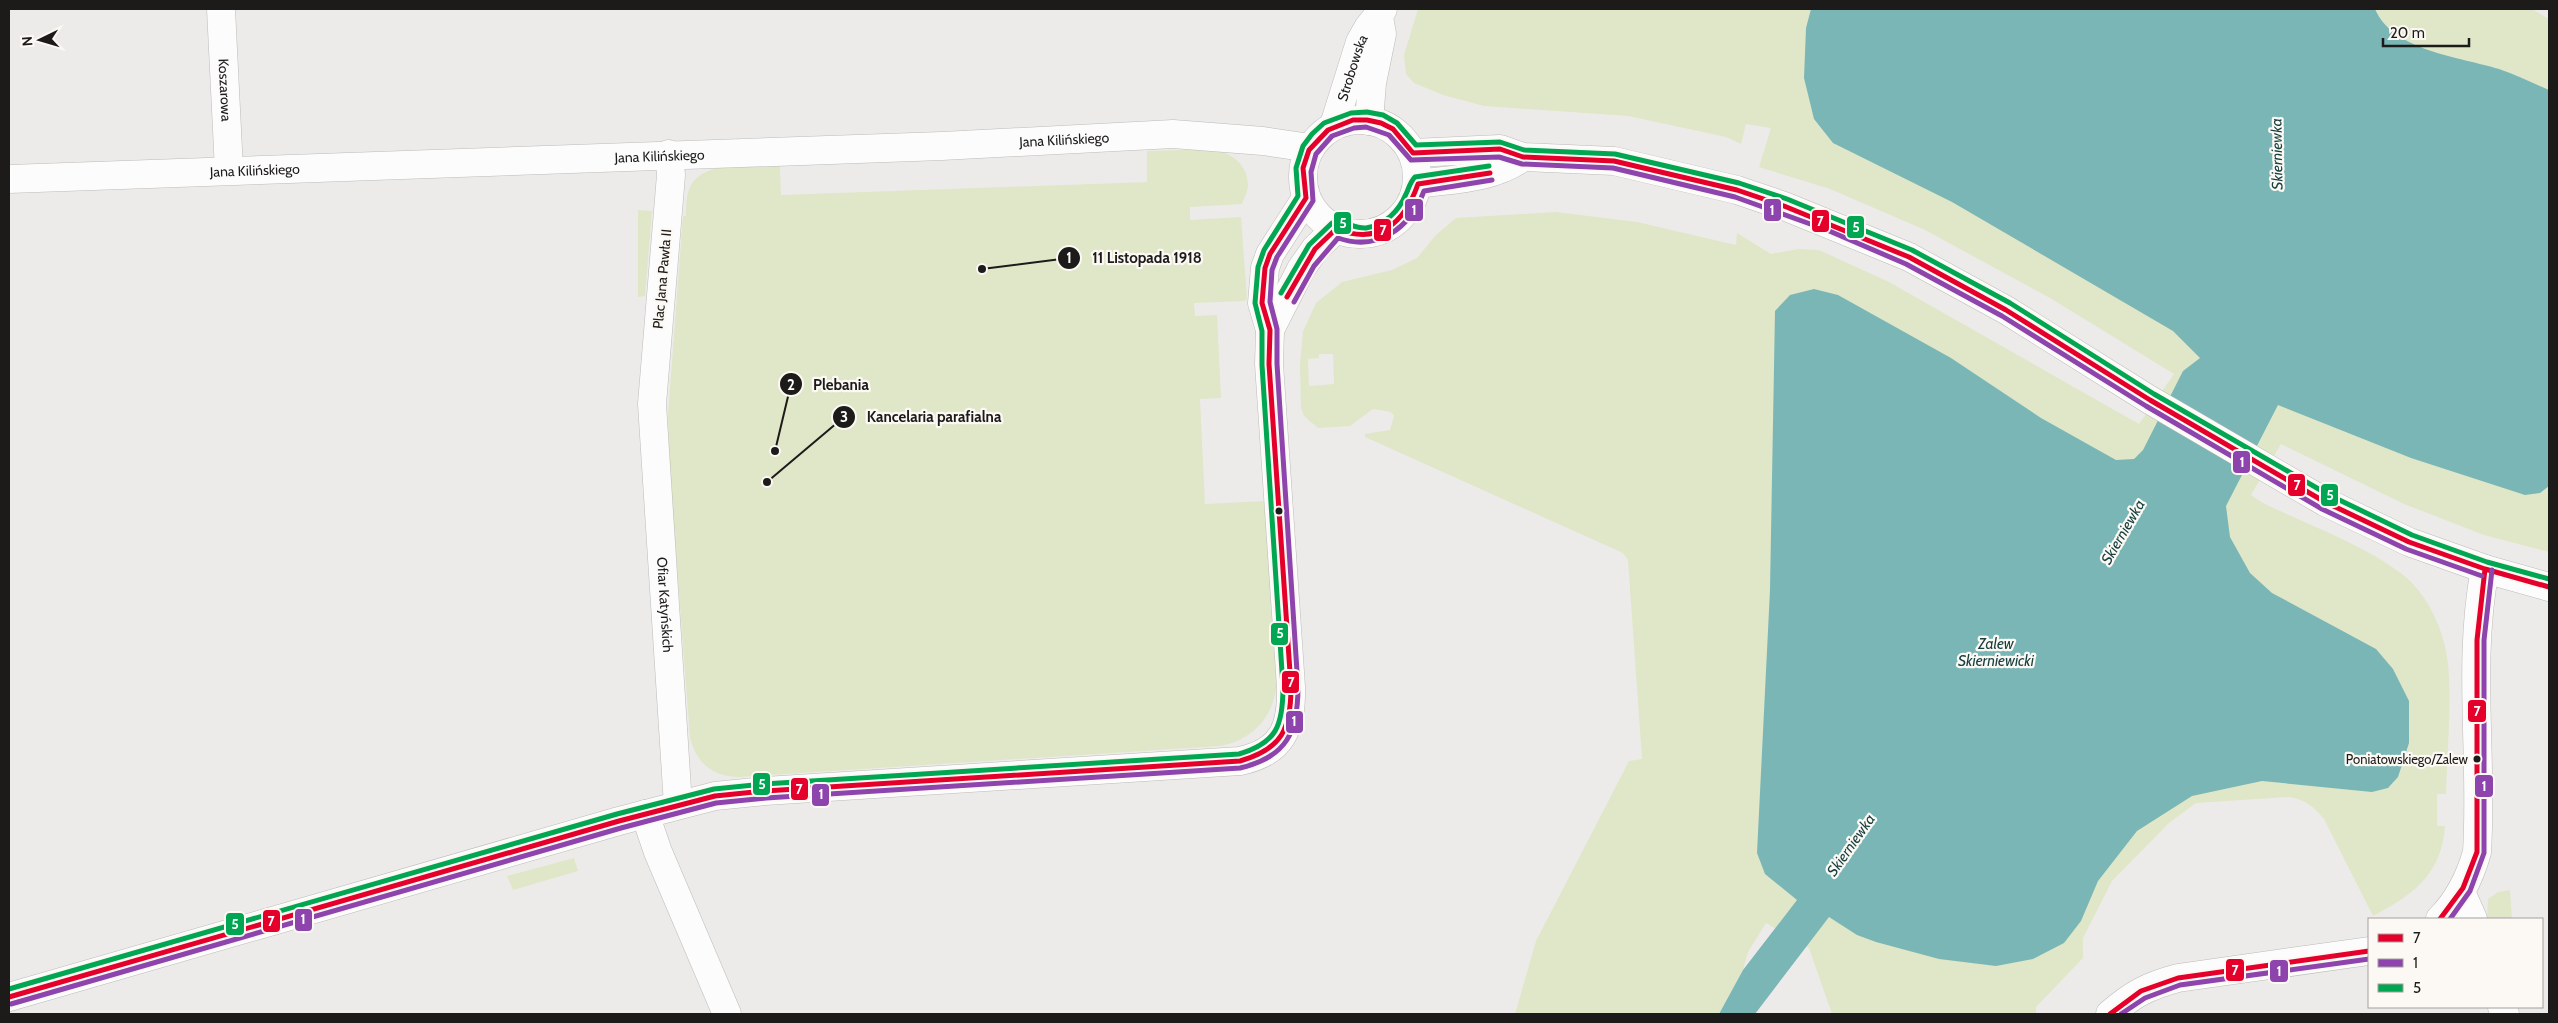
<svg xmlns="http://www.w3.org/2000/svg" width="2558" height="1023" viewBox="0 0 2558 1023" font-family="Cabin,sans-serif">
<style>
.green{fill:#dfe7c8;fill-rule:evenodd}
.water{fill:#7bb6b6}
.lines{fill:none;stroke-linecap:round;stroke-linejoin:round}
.minor-casing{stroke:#bcbbb9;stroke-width:29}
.tertiary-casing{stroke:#bcbbb9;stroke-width:29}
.minor{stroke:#fcfcfc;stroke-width:28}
.tertiary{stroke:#fcfcfc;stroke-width:28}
.bus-1-casing{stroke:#fcf9f4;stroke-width:9}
.bus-2-casing{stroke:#fcf9f4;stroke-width:9}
.bus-3-casing{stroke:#fcf9f4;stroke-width:9}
.bus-1{stroke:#e4002b;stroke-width:5}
.bus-2{stroke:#8e44ad;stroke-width:5}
.bus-3{stroke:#00a651;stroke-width:5}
.bus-dot{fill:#1d1b1a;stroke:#fcf9f4;stroke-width:2}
.labels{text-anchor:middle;stroke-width:4.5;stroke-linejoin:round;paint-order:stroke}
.bus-label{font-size:13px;fill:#1d1b1a;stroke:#fcf9f4;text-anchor:end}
.street-label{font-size:14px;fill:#1d1b1a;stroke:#fcf9f4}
.water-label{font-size:15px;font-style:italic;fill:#184041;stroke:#fcf9f4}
.leader{fill:none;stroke:#1d1b1a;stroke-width:2}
.callout-dot{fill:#1d1b1a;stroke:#fcf9f4;stroke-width:2}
.mark-label{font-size:15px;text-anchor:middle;font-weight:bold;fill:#fff}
.callout-label{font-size:15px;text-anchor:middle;font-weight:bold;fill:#1d1b1a;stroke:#fcf9f4;stroke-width:4.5;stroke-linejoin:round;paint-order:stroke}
.line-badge{stroke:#fcf9f4;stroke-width:2}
.badge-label{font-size:14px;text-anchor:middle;font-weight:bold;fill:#fff}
</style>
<rect width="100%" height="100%" fill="#edebe9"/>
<path class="green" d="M 1418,9 L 2532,9 L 2549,19 L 2549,552 L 2484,535 L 2404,504 L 2281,444 L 2251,495 L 2263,503 C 2308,525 2363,544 2402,574 C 2428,594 2445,632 2448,664 C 2452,706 2447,751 2446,794 L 2437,794 L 2437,826 L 2445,826 C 2442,874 2413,895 2373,916 L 2324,819 C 2313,806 2306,800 2289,797 L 2196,803 L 2169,823 L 2112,881 L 2083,938 L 2083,958 L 2036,1007 L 2036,1014 L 1832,1014 L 1809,948 L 1766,923 L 1748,952 L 1743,970 L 1719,1014 L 1515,1014 L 1536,941 L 1629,761 L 1642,759 L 1628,560 L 1623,553 L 1365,437 L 1365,434 L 1390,430 L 1394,416 L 1391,412 L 1373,409 L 1350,426 L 1318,428 L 1304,416 L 1301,408 L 1300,365 L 1303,331 L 1316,303 L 1342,282 L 1392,270 L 1417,258 L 1436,235 L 1456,218 L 1556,212 L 1637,222 L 1736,245 L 1737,233 L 1771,254 L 1798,249 L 1819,250 L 1889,282 L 2139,424 L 2174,374 L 2050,298 L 1925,230 L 1830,189 L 1759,167 L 1771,128 L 1746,124 L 1741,144 L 1726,137 L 1628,116 L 1484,106 L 1443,95 L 1414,83 L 1406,74 L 1404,55 ZM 1319,354 L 1333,354 L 1334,384 L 1309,386 L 1308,359 L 1319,358 Z
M 1212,149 C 1230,152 1248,164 1248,185 C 1248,191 1244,198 1242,204 L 1190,207 L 1190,220 L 1241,217 L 1247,299 L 1244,301 L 1194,303 L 1195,316 L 1217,315 L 1221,398 L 1200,399 L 1205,504 L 1266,501 L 1277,681 C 1275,715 1254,740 1220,746 L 739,777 C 713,777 696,763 690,737 L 669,461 L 668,414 L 683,216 L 686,216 C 686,206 686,194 691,185 C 706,159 755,166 780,166 L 781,195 L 1147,182 L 1147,151 Z
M 638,210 L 652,211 L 645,296 L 638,297 Z
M 574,858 L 578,871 L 513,890 L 507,876 Z
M 2510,890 L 2512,919 L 2487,919 L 2488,899 L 2498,892 Z"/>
<path class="water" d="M 1811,9 L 2375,9 C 2393,51 2460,57 2499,69 C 2516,75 2533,83 2549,90 L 2549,486 L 2540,493 L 2525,495 L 2411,458 L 2278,405 L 2226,506 L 2230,537 L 2250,573 L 2272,593 L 2376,649 L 2393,669 L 2409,701 L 2409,743 L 2398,777 L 2388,788 L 2372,792 L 2262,781 L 2192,796 L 2137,831 L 2098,881 L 2081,921 L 2064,943 L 2033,959 L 1996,966 L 1939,959 L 1876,942 L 1857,935 L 1829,917 L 1755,1014 L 1719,1014 L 1743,970 L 1797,900 L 1765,874 L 1757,853 L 1770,590 L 1775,311 L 1790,295 L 1814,289 L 1838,295 L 1951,358 L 2041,418 L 2116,460 L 2134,459 L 2143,450 L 2183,371 L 2200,358 L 2173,331 L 1952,202 L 1833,143 L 1814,119 L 1804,78 L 1806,28 Z"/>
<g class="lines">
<defs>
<g id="minor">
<path id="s1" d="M 221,9 L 229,170"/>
<path d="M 1369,121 L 1372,83 L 1382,34 L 1379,17"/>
<path id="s2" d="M 1334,125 L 1360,42 L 1368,28 L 1383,9"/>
<path id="s3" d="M 669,154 L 671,175 L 652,404 L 678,805"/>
<path d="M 645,814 L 658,852 L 727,1014"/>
<path d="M 2461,892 L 2473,919"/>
<path d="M 2502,1007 L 2505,1014"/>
</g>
<g id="tertiary">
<circle cx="1360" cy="177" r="57"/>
<path d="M 1413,153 L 1500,149 L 1523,157 L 1614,161 L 1737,190 L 1784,206 L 1909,257 L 2006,310 L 2150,400 L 2325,502 L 2409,542 L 2485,569 L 2549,587"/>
<path id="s4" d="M 9,179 L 942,146 L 1173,134 L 1263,141 L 1310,148"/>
<path d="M 1418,184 C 1453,179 1494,179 1523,157"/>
<path d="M 1270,330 L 1301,269 L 1315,249 L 1336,229"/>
<path d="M 2440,919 C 2459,900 2470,877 2477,852 C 2483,757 2467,663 2485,569"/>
<path d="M 9,997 L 619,821 L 715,796 L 765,791 L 1240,761 C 1283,752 1292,727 1291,687 L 1269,364 L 1270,330 L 1262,303 L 1265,268 L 1270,254 L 1306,198"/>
<path d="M 2110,1014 C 2133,994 2148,986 2178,978 L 2369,951"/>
</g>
</defs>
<use href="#minor" class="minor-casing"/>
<use href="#tertiary" class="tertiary-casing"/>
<use href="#minor" class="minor"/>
<use href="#tertiary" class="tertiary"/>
<defs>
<path id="bus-1" d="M 1287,297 L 1315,249 L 1336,229 C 1379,245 1404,224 1418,184 L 1490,173
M 2440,919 L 2463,888 L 2477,852 L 2477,640 L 2485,569
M 9,997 L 619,821 L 715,796 L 765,791 L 1240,761 C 1282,749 1291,729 1291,687 L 1269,364 L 1270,330 L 1262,303 L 1265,268 L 1270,254 L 1306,198 L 1303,168 L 1309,150 L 1328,130 L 1353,120 L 1367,120 L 1381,123 L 1393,129 L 1413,153 L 1500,149 L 1523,157 L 1614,161 L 1737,190 L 1784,206 L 1909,257 L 2006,310 L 2150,400 L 2325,502 L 2409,542 L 2485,569 L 2549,587
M 2110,1014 L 2141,991 L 2178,978 L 2369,951"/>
<path id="bus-2" d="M 1294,302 L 1314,266 L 1338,238 C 1378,252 1410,228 1424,191 L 1492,180
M 2450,919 L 2470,891 L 2484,853 L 2484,640 L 2492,570
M 11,1004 L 621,828 L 716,803 L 766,798 L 1240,768 C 1287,757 1298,732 1298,687 L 1277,364 L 1277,329 L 1270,302 L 1272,270 L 1277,257 L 1313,201 L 1311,172 L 1316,154 L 1332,136 L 1354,128 L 1366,127 L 1389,135 L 1411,160 L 1499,157 L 1522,164 L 1613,168 L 1735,197 L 1827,230 L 1906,264 L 2002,316 L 2146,406 L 2322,509 L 2406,549 L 2482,576
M 2121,1014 L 2145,998 L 2180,985 L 2369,959"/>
<path id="bus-3" d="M 1281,293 L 1309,245 L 1332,223 C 1342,219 1354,229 1366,228 C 1385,225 1399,211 1406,194 C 1409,188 1410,182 1415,177 L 1489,166
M 9,989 L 617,814 L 714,789 L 764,784 L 1239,754 C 1277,743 1283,725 1283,687 L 1262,365 L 1262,331 L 1255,303 L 1258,267 L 1264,250 L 1298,196 L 1296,168 L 1303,146 L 1312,134 L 1324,123 L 1351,113 L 1367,112 L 1383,115 L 1397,123 L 1416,145 L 1500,142 L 1524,150 L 1615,154 L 1739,183 L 1787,199 L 1912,250 L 2010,303 L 2154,394 L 2329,495 L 2412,535 L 2487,562 L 2549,579"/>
</defs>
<use href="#bus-1" class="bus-1-casing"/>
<use href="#bus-2" class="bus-2-casing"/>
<use href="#bus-3" class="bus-3-casing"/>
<use href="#bus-1" class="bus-1"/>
<use href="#bus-2" class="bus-2"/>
<use href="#bus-3" class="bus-3"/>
</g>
<g class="bus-dot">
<circle cx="1279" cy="511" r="4.5"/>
<circle cx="2477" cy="759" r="4.5"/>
</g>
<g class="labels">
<g class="bus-label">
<text x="2468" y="764">Poniatowskiego/Zalew</text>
</g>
<g class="street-label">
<text dy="5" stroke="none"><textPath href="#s2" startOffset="60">Strobowska</textPath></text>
<text dy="5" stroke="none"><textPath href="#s1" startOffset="81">Koszarowa</textPath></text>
<text dy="5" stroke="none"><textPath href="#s4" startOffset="1056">Jana Kilińskiego</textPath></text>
<text dy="5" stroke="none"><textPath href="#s4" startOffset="651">Jana Kilińskiego</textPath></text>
<text dy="5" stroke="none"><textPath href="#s4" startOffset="246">Jana Kilińskiego</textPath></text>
<text transform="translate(662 279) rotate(-85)" y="5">Plac Jana Pawła II</text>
<text dy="5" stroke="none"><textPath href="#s3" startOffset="452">Ofiar Katyńskich</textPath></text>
</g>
<g class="water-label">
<text transform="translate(2277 154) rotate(-91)" y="5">Skierniewka</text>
<text transform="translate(2123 532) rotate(-60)" y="5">Skierniewka</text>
<text x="1996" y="649">Zalew<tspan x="1996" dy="17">Skierniewicki</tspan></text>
<text transform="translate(1851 845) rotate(-55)" y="5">Skierniewka</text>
</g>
</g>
<path class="leader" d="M982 269L1069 258M775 451L791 384M767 482L844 417"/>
<g class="callout-dot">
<circle cx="982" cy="269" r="5"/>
<circle cx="775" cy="451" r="5"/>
<circle cx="767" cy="482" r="5"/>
<circle cx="1069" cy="258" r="12"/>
<circle cx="791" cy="384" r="12"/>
<circle cx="844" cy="417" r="12"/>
</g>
<g class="mark-label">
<text x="1069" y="263">1</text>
<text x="791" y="390">2</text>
<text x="844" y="422">3</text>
</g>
<g class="callout-label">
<text x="1147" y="263">11 Listopada 1918</text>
<text x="841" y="390">Plebania</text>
<text x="934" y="422">Kancelaria parafialna</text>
</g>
<g class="line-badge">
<rect x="1404" y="198" width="20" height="24" rx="5" fill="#8e44ad"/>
<rect x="1763" y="198" width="19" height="24" rx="5" fill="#8e44ad"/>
<rect x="1811" y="209" width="19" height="24" rx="5" fill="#e4002b"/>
<rect x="1333" y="211" width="19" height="24" rx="5" fill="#00a651"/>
<rect x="1846" y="215" width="19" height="24" rx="5" fill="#00a651"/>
<rect x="1373" y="218" width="19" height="24" rx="5" fill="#e4002b"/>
<rect x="2232" y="450" width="19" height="24" rx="5" fill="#8e44ad"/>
<rect x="2287" y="473" width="19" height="24" rx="5" fill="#e4002b"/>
<rect x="2320" y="483" width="19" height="24" rx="5" fill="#00a651"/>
<rect x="1270" y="622" width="19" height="24" rx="5" fill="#00a651"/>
<rect x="1281" y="670" width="19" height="24" rx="5" fill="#e4002b"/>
<rect x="2467" y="699" width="20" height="24" rx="5" fill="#e4002b"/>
<rect x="1285" y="710" width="19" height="24" rx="5" fill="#8e44ad"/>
<rect x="752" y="772" width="19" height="24" rx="5" fill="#00a651"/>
<rect x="2474" y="774" width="20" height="24" rx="5" fill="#8e44ad"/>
<rect x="790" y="777" width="19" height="24" rx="5" fill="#e4002b"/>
<rect x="811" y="783" width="19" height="24" rx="5" fill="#8e44ad"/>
<rect x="294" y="908" width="19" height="24" rx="5" fill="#8e44ad"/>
<rect x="262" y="909" width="19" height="24" rx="5" fill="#e4002b"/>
<rect x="225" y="912" width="20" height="24" rx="5" fill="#00a651"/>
<rect x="2225" y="958" width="20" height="24" rx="5" fill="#e4002b"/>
<rect x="2269" y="959" width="20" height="24" rx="5" fill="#8e44ad"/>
</g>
<g class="badge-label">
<text x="1414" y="215">1</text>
<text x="1772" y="215">1</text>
<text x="1820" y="226">7</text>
<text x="1343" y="228">5</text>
<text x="1856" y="232">5</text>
<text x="1383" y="235">7</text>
<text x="2242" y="467">1</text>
<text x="2297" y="490">7</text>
<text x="2330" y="500">5</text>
<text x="1280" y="638">5</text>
<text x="1291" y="687">7</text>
<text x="2477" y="716">7</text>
<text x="1294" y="726">1</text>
<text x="762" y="789">5</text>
<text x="2484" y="791">1</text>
<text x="799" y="794">7</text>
<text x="821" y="799">1</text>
<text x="303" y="924">1</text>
<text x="271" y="926">7</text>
<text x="235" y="929">5</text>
<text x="2235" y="975">7</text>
<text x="2279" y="976">1</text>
</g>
<rect width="2558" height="1023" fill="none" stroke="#1d1b1a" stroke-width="20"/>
<rect x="2368" y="918" width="175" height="90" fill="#fcf9f4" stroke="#a3a09d"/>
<rect x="2378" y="934" width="25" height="8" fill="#e4002b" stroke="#a3a09d"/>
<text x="2413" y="943" font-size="15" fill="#1d1b1a">7</text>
<rect x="2378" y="959" width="25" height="8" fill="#8e44ad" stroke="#a3a09d"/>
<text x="2413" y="968" font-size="15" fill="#1d1b1a">1</text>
<rect x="2378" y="984" width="25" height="8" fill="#00a651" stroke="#a3a09d"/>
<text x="2413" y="993" font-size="15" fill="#1d1b1a">5</text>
<g transform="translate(40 40) rotate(265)" stroke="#fcf9f4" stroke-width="4" paint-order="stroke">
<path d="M0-4L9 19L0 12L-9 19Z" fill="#1d1b1a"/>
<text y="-8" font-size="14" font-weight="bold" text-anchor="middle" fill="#1d1b1a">N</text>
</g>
<path d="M2383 38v8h86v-8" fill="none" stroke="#1d1b1a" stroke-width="2.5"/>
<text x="2390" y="38" font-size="15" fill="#1d1b1a" stroke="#fcf9f4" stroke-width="4" paint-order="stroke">20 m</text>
</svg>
